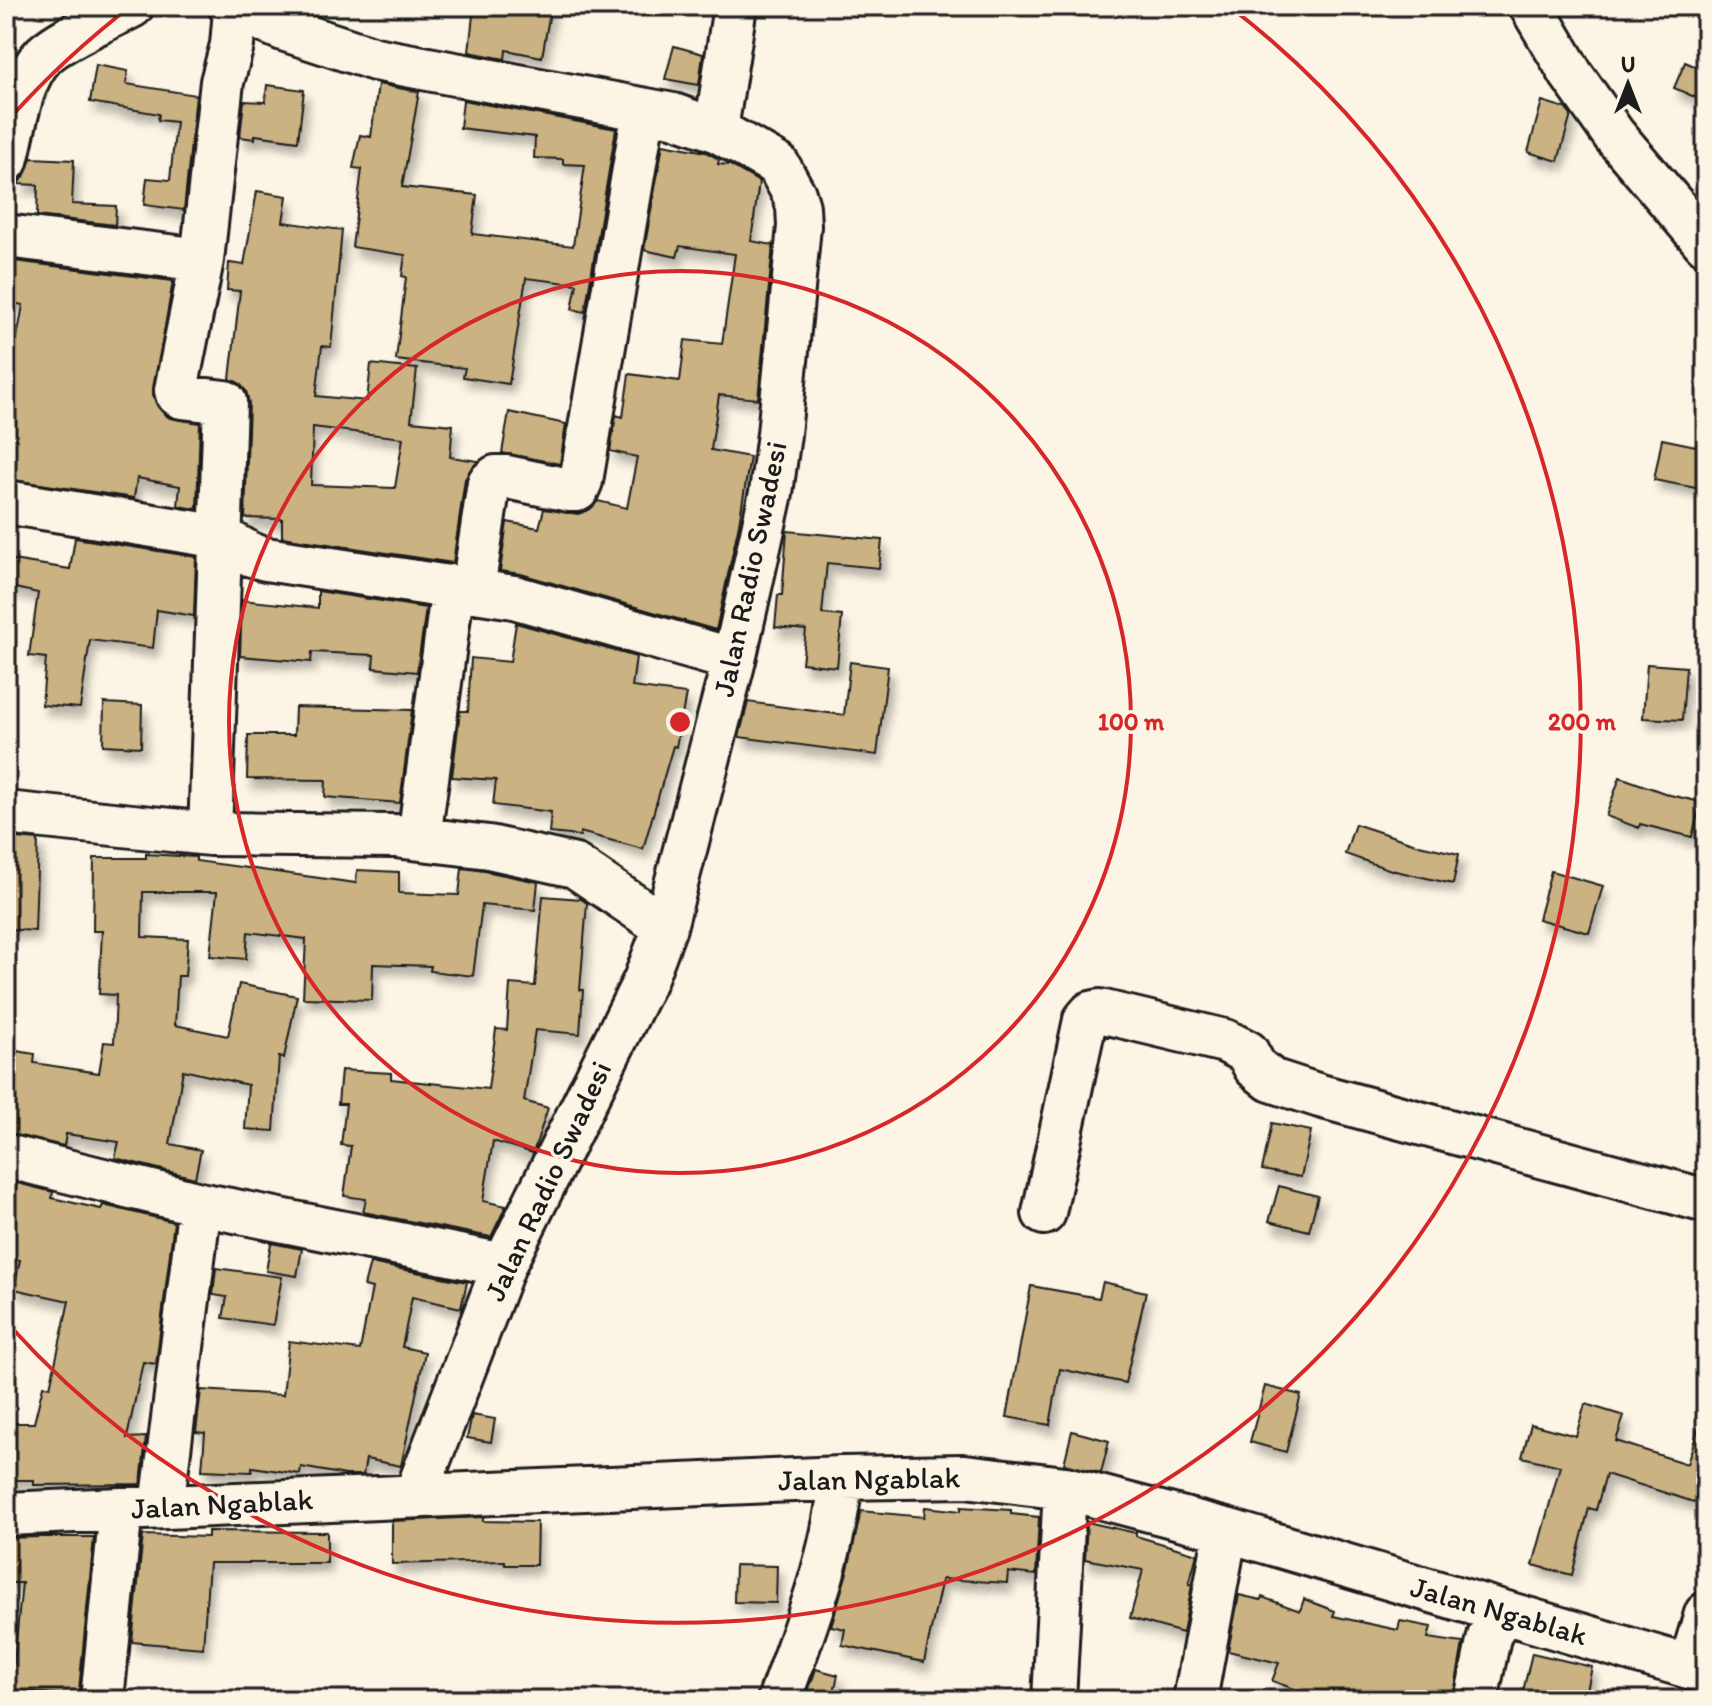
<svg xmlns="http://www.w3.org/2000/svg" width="1712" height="1706" viewBox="0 0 1712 1706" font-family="Itim,sans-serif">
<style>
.building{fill:#cbb282;stroke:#1c1c1c;stroke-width:2;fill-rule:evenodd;filter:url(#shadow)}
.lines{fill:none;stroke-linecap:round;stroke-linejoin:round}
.minor-casing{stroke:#1c1c1c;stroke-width:48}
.minor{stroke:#fcf5e5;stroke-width:42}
.ring{fill:none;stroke:#d62828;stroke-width:4}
.labels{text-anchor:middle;stroke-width:7;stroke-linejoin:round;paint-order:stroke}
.street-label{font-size:30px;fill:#1c1c1c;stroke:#fcf5e5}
.centre{fill:#d62828;stroke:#fcf5e5;stroke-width:4}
.ring-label{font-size:24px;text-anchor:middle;font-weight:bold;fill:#d62828;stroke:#fcf5e5;stroke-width:7;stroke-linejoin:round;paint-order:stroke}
</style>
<defs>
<filter id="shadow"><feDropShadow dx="5" dy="9" stdDeviation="4" flood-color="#0004"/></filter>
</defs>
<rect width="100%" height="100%" fill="#fcf5e5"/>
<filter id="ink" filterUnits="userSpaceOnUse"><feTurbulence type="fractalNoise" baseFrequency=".0125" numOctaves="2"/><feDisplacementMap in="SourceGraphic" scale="16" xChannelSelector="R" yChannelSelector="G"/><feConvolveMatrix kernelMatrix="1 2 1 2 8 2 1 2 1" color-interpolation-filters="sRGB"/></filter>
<g filter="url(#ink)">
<path class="building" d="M 474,6 L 551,6 L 542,57 L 506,50 L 505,59 L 469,52 Z
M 674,46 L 703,54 L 699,85 L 665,79 Z
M 1685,62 L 1706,71 L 1706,102 L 1674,88 Z
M 96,65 L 128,71 L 126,84 L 196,95 L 184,210 L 144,205 L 147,178 L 170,180 L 176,122 L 158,120 L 159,114 L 90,102 Z
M 378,84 L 419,92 L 402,187 L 477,195 L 472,234 L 573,246 L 585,165 L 563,164 L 563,159 L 534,158 L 535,137 L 460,128 L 463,100 L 616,129 L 585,312 L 572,309 L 577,284 L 526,278 L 509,384 L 463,377 L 465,368 L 396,360 L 406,277 L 402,276 L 405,255 L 352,247 L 362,169 L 353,168 L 360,135 L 371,137 Z
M 267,85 L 304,90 L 298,141 L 255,135 L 255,139 L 240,137 L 244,101 L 265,102 Z
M 1542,101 L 1565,108 L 1571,115 L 1558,161 L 1528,152 Z
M 663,144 L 706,152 L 719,159 L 718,164 L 730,165 L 759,182 L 751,241 L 773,245 L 758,399 L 719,395 L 711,450 L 750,457 L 739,524 L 716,630 L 521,574 L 500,571 L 507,522 L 539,528 L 544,509 L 578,514 L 589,510 L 598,501 L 627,508 L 637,457 L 610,451 L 616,415 L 623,417 L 629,374 L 680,381 L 685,340 L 722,344 L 735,254 L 680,246 L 677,257 L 644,250 Z
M 31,158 L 74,160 L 72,204 L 116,206 L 115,225 L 37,216 L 38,185 L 17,184 L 24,177 Z
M 257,191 L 287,196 L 283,222 L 342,230 L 331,347 L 322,346 L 316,396 L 367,401 L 371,364 L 417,369 L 411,421 L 453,425 L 450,457 L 478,461 L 465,479 L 453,563 L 282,537 L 282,519 L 245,518 L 249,403 L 246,391 L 239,383 L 230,379 L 240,291 L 227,290 L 229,263 L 244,265 ZM 313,427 L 403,438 L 395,488 L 311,485 Z
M 6,260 L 173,281 L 153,395 L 164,414 L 170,418 L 200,423 L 197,509 L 178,506 L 180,486 L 137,478 L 134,498 L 6,479 L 6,399 L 23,305 L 6,302 Z
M 509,412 L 566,424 L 560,464 L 502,453 Z
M 1662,439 L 1706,448 L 1706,490 L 1654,480 Z
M 787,531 L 882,540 L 879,568 L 827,563 L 822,614 L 842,616 L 837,667 L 802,663 L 806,630 L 775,627 L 778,595 L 782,595 Z
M 75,538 L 196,557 L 194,616 L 157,610 L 153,648 L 90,640 L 80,708 L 42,705 L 46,658 L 29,656 L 38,593 L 6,586 L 6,559 L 70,569 Z
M 318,591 L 426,608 L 417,672 L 373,668 L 374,655 L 312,652 L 311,662 L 240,656 L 242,600 L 318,608 Z
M 516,623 L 636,657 L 632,687 L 686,694 L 676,747 L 673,746 L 643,849 L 580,832 L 580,836 L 549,833 L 551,812 L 493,805 L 496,780 L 452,777 L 460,711 L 468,711 L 471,658 L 510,662 Z
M 850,662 L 888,667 L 877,755 L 739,737 L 748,702 L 844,715 Z
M 1647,664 L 1686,667 L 1682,720 L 1643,718 Z
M 104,703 L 142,705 L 141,747 L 103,745 Z
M 295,707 L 412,710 L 400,803 L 325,797 L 326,780 L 247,779 L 248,735 L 294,735 Z
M 1620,777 L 1670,795 L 1701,802 L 1692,837 L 1640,824 L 1639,828 L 1606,816 Z
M 1355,824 L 1419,845 L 1459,854 L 1453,884 L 1391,870 L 1345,854 Z
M 6,837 L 38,840 L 35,931 L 6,929 Z
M 146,854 L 196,857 L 196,861 L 356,883 L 357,870 L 399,872 L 399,893 L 459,895 L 462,868 L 485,871 L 538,882 L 535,910 L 482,905 L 473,976 L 430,971 L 431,966 L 373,964 L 372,1000 L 303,998 L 306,939 L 248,932 L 246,959 L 210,956 L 217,892 L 143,892 L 142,937 L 188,939 L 185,976 L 178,976 L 175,1025 L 228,1036 L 239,984 L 297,996 L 284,1058 L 279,1057 L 274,1131 L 245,1129 L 248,1085 L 183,1070 L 170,1144 L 201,1150 L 195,1178 L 115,1158 L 119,1142 L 66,1134 L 64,1146 L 6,1133 L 6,1074 L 10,1050 L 35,1054 L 34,1063 L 99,1073 L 104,1042 L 114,1043 L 116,995 L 99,994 L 102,931 L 93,931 L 94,858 L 146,858 Z
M 1551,871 L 1603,886 L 1589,933 L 1538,919 Z
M 543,896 L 581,899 L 587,903 L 580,990 L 583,990 L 580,1034 L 535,1030 L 524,1101 L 548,1108 L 533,1153 L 493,1141 L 483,1201 L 506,1206 L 491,1237 L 363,1212 L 366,1199 L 344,1196 L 351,1146 L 341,1145 L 346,1104 L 338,1104 L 341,1070 L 391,1073 L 391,1079 L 488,1089 L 496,1029 L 507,1030 L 510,984 L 535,986 Z
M 1272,1123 L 1311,1131 L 1301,1177 L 1262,1170 Z
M 17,1183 L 53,1192 L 52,1198 L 101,1209 L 103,1205 L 174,1222 L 156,1364 L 143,1362 L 127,1438 L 146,1437 L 141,1484 L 34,1485 L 34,1480 L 6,1480 L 6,1423 L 34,1423 L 43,1386 L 50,1387 L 69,1301 L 14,1289 L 20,1260 L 6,1257 L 6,1231 Z
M 1279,1186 L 1318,1196 L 1309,1231 L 1269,1221 Z
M 271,1243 L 302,1249 L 297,1276 L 266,1271 Z
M 370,1263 L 467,1282 L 461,1308 L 412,1297 L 402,1347 L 425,1352 L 401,1466 L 366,1459 L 363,1475 L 346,1475 L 301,1467 L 300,1474 L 252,1467 L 252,1472 L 202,1470 L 205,1433 L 196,1432 L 201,1390 L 283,1395 L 289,1341 L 360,1350 L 372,1288 L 364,1286 Z
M 216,1268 L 282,1277 L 273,1325 L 223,1318 L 227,1297 L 213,1295 Z
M 1103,1282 L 1146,1292 L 1125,1383 L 1060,1369 L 1050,1425 L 1007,1417 L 1031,1286 L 1099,1298 Z
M 1265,1386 L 1301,1395 L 1286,1452 L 1250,1442 Z
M 1585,1404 L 1624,1416 L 1616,1441 L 1687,1464 L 1701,1420 L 1706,1421 L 1706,1506 L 1606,1474 L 1596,1510 L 1589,1508 L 1572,1575 L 1533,1565 L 1560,1466 L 1522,1457 L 1531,1424 L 1576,1436 Z
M 472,1415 L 495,1419 L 491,1442 L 467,1438 Z
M 1072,1431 L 1109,1441 L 1101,1473 L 1064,1464 Z
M 925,1507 L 961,1511 L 961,1507 L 1011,1510 L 1011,1514 L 1039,1517 L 1036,1575 L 1008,1572 L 1007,1583 L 942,1579 L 924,1662 L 842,1645 L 845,1629 L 831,1626 L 848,1569 L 861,1511 L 924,1517 Z
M 483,1517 L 483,1521 L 537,1522 L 536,1565 L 505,1565 L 505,1561 L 392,1564 L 392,1521 Z
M 1087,1522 L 1136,1533 L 1136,1536 L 1197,1554 L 1189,1584 L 1192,1585 L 1183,1633 L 1130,1618 L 1143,1570 L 1085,1559 Z
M 208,1531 L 327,1532 L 327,1563 L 209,1563 L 203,1648 L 132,1642 L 143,1535 L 208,1537 Z
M 41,1537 L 94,1537 L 78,1700 L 64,1700 L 65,1695 L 11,1690 L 22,1583 L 6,1583 L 6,1538 Z
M 735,1565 L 777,1566 L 776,1603 L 734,1602 Z
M 1239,1595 L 1261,1600 L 1262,1597 L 1300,1611 L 1304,1599 L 1335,1611 L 1333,1616 L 1398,1630 L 1400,1621 L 1431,1627 L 1428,1638 L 1463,1643 L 1453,1700 L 1310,1700 L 1311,1695 L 1272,1681 L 1279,1663 L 1228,1651 Z
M 1532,1653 L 1592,1667 L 1585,1700 L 1521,1700 Z
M 816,1669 L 838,1675 L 832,1700 L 805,1700 Z"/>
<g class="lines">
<defs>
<path id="minor" d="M 230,6 L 283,29 L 375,59 L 673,115 L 716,130 L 778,165 L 794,194 L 798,207 L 799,226 L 779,434 L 771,493 L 734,660 L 665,927 L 645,980 L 504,1265 L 416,1494
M 1531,6 L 1571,74 L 1614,135 L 1706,244
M 716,130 L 735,6
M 6,161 C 15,128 19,80 44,55 C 63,37 108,19 132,6
M 6,236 L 202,260 L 176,390 L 177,394 L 182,397 L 225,402 L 210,834
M 202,260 L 222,82 L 232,45 L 235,10
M 6,502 L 221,537 L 252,555 L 266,559 L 514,597 L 734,660
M 473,589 L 489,483 L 496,477 L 507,477 L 569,490 L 577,490 L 581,481 L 644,110
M 6,813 L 210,834 L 395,836 L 489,847 L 575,866 L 665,927
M 419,838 L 453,586
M 6,1156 L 200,1204 L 504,1265
M 1044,1213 L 1085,1020 L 1091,1013 L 1100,1011 L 1225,1041 L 1247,1052 L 1255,1067 L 1271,1080 L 1320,1096 L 1706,1201
M 162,1506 L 200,1204
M 6,1514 L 841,1478 L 965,1476 L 1065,1488 L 1226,1530 L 1706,1672
M 1690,1667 L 1706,1614
M 102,1700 L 121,1509
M 779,1700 C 805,1627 834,1556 841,1478
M 1054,1700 L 1065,1488
M 1195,1700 L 1226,1530
M 1476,1700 L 1489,1637 L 1501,1612"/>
</defs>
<use href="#minor" class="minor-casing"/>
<use href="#minor" class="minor"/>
</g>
</g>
<g class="ring">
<circle cx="680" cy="722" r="451"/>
<path d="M10 118A902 902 0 0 1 131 6M1229 6A902 902 0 1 1 10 1326"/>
</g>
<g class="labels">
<g class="street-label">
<text transform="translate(750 569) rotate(-78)" y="10">Jalan Radio Swadesi</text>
<text transform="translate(548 1181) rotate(-65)" y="10">Jalan Radio Swadesi</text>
<text transform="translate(869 1479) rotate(-1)" y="10">Jalan Ngablak</text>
<text transform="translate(222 1504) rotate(-3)" y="10">Jalan Ngablak</text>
<text transform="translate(1499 1611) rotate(16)" y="10">Jalan Ngablak</text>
</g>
</g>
<circle cx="680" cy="722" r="12" class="centre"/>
<g class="ring-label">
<text x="1131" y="730">100 m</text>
<text x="1582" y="730">200 m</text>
</g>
<rect width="1712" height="1706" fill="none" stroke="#fcf5e5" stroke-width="32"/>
<rect x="16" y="16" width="1680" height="1674" fill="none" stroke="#1c1c1c" stroke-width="3" filter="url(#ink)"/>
<g transform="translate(1628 84)" stroke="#fcf5e5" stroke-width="6" paint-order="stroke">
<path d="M0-6L14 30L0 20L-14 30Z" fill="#1c1c1c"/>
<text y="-12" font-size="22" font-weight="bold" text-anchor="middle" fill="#1c1c1c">U</text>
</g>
</svg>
